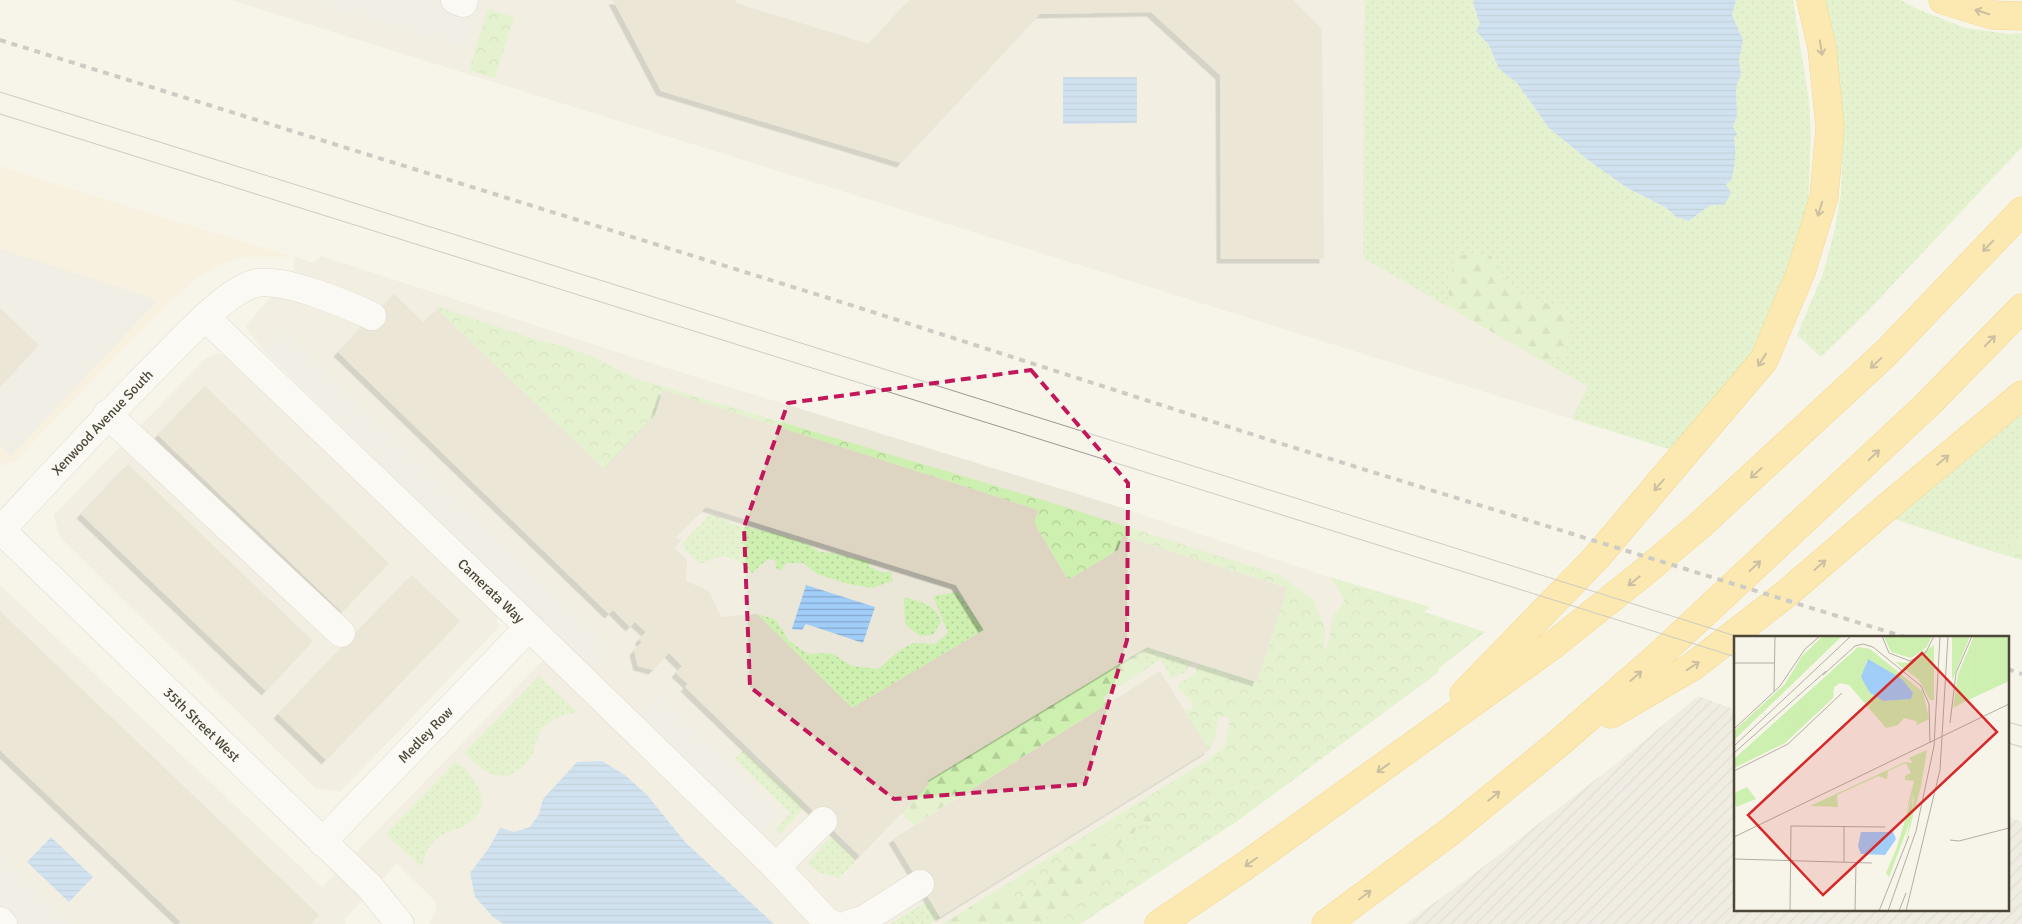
<svg xmlns="http://www.w3.org/2000/svg" width="2022" height="924" viewBox="0 0 2022 924" font-family="Signika,sans-serif">
<style>
.residential{fill:#ebe7d8}
.commercial{fill:#faedd4}
.industrial{fill:url(#industrial-furrows)}
.grass{fill:url(#grass-dots)}
.forest{fill:url(#forest-firs)}
.park{fill:url(#park-crowns)}
.parking{fill:#e8e6e2}
.water{fill:url(#water-rules)}
.building{fill:#ddd4c1;fill-rule:evenodd;filter:url(#shadow)}
.lines{fill:none;stroke-linecap:round;stroke-linejoin:round}
.minor-casing{stroke:#c4bdab;stroke-width:29}
.highway-casing{stroke:#f0b92b;stroke-width:29}
.minor{stroke:#fff;stroke-width:28}
.highway{stroke:#ffdb6d;stroke-width:28}
.tram{stroke:#999;stroke-width:1}
.rail{stroke:#999;stroke-width:4;stroke-dasharray:6 6;stroke-linecap:butt}
.oneway{stroke:#94824d}
.marked{fill:none;stroke:#c2185b;stroke-width:4;stroke-dasharray:10 6;stroke-linejoin:round}
.labels{text-anchor:middle;stroke-width:4.5;stroke-linejoin:round;paint-order:stroke}
.street-label{font-size:14px;fill:#4c4637;stroke:#fff}
.inset-road{fill:none;stroke:#b3aea2;stroke-width:1}
.view{fill:#d62828;fill-opacity:0.15;stroke:#d62828;stroke-width:2.5}
.inset-edge{fill:none;stroke:#4c4637;stroke-width:2.5}
</style>
<defs>
<pattern id="industrial-furrows" width="10" height="10" patternUnits="userSpaceOnUse" patternTransform="scale(1.25)"><rect width="10" height="10" fill="#e6e3db"/><path d="M-1 1l2-2M0 10L10 0M9 11l2-2" fill="none" stroke="#c7c4bd"/></pattern>
<pattern id="grass-dots" width="8" height="8" patternUnits="userSpaceOnUse" patternTransform="scale(1.25)"><rect width="8" height="8" fill="#cdefaf"/><path d="M2 2h.1M6 6h.1" fill="none" stroke="#b2ce97" stroke-width="1.8" stroke-linecap="round"/></pattern>
<pattern id="forest-firs" width="22" height="20" patternUnits="userSpaceOnUse" patternTransform="scale(1.25)"><rect width="22" height="20" fill="#cdefaf"/><path d="M5 1l3.5 6h-7zM16 11l3.5 6h-7z" fill="#b2ce97"/></pattern>
<pattern id="park-crowns" width="20" height="18" patternUnits="userSpaceOnUse" patternTransform="scale(1.25)"><rect width="20" height="18" fill="#cdefaf"/><path d="M2 6a3 3 0 1 1 6 0M12 15a3 3 0 1 1 6 0" fill="none" stroke="#b2ce97"/></pattern>
<pattern id="water-rules" width="6" height="5" patternUnits="userSpaceOnUse" patternTransform="scale(1.25)"><rect width="6" height="5" fill="#a1cdf9"/><path d="M0 2.5h6" fill="none" stroke="#85a8ca"/></pattern>
<filter id="shadow"><feDropShadow dx="-4.5" dy="4.5" stdDeviation="0" flood-color="#0004"/></filter>
</defs>
<rect width="100%" height="100%" fill="#f7f4ea"/>
<path class="residential" d="M 231,0 L 1364,0 L 1363,21 L 1589,386 L 1572,419 Z
M 321,256 L 648,362 L 1110,504 L 1329,577 L 1430,607 L 1315,692 L 983,924 L 429,924 L 436,910 L 436,902 L 397,864 L 345,919 L 346,924 L 0,924 L 0,585 L 322,887 L 562,641 L 264,351 L 245,327 L 294,269 L 293,263 L 295,257 L 314,263 Z
M 219,353 L 236,362 L 497,615 L 498,628 L 340,792 L 315,788 L 59,536 L 54,515 L 206,358 Z"/>
<path class="commercial" d="M 0,166 L 133,208 L 295,257 L 242,257 L 218,266 L 197,277 L 137,334 L 21,455 L 15,461 L 0,466 Z"/>
<path class="industrial" d="M 1698,696 L 1736,710 L 1736,725 L 1731,729 L 1736,731 L 1736,910 L 2008,910 L 2008,817 L 2022,822 L 2022,924 L 1405,924 L 1479,870 L 1617,763 Z"/>
<path class="grass" d="M 1364,0 L 1474,0 L 1474,6 L 1480,24 L 1476,31 L 1489,45 L 1499,69 L 1517,83 L 1549,128 L 1588,160 L 1627,188 L 1665,207 L 1676,217 L 1689,221 L 1710,205 L 1726,184 L 1736,149 L 1733,127 L 1737,115 L 1736,87 L 1741,75 L 1739,60 L 1743,40 L 1732,15 L 1736,0 L 1793,0 L 1809,101 L 1811,137 L 1808,206 L 1799,246 L 1760,340 L 1731,384 L 1675,451 L 1572,419 L 1588,386 L 1546,363 L 1564,353 L 1565,308 L 1530,299 L 1504,284 L 1491,256 L 1448,291 L 1452,309 L 1363,258 Z
M 1823,0 L 1901,0 L 1915,8 L 1965,28 L 2009,34 L 2022,33 L 2022,147 L 1866,313 L 1821,357 L 1797,335 L 1823,274 L 1835,229 L 1841,193 L 1843,132 Z
M 2022,413 L 2022,537 L 1994,552 L 1894,519 Z
M 710,514 L 723,518 L 728,523 L 778,534 L 809,545 L 820,552 L 835,553 L 870,562 L 869,566 L 883,573 L 891,571 L 893,581 L 872,588 L 848,584 L 817,574 L 803,563 L 786,563 L 781,571 L 776,568 L 775,560 L 768,559 L 752,573 C 730,554 728,552 700,564 L 683,548 L 683,543 Z
M 958,592 L 984,630 L 852,708 L 757,614 L 775,619 L 789,641 L 808,654 L 822,653 L 833,654 L 852,666 L 878,669 L 899,651 L 913,643 L 935,644 L 948,633 L 933,596 Z
M 904,597 C 921,602 936,604 941,622 L 933,635 L 920,636 L 905,624 Z
M 1147,647 L 1193,662 L 1184,673 L 1171,678 L 1161,660 L 1147,668 L 1140,658 L 1133,655 Z
M 539,676 L 578,712 C 566,715 555,717 546,725 C 537,733 537,742 533,753 C 525,769 507,782 489,773 C 480,768 472,760 464,753 Z
M 743,750 L 800,801 L 803,809 L 780,834 L 776,830 L 790,813 L 735,759 Z
M 456,761 C 477,779 498,808 464,826 C 455,830 446,832 439,837 C 428,844 424,855 422,867 L 386,834 Z
M 832,836 L 856,860 L 839,878 L 820,873 L 807,863 Z
M 930,900 L 940,917 L 929,924 L 890,924 Z"/>
<path class="forest" d="M 1473,253 L 1491,256 L 1505,284 L 1530,299 L 1565,308 L 1572,325 L 1564,353 L 1546,363 L 1452,309 L 1448,291 L 1454,257 Z
M 1133,655 L 1140,658 L 1147,668 L 1103,697 L 1107,704 L 914,825 L 901,813 L 929,784 L 927,781 Z
M 1149,814 L 1154,817 L 1152,824 L 1138,826 L 1131,840 L 1123,839 L 1106,873 L 1038,924 L 943,924 L 997,890 L 1006,899 L 1022,898 L 1064,861 L 1109,834 Z"/>
<path class="park" d="M 488,9 L 514,17 L 495,78 L 469,70 Z
M 436,306 L 541,341 L 563,346 L 593,357 L 634,378 L 1043,500 L 1279,575 L 1313,599 L 1325,628 L 1324,651 C 1332,641 1329,632 1332,621 C 1334,614 1341,607 1344,600 L 1337,586 L 1329,577 L 1430,607 L 1424,612 L 1485,632 L 1438,669 L 1439,672 L 1236,822 L 1080,924 L 1038,924 L 1106,873 L 1123,838 L 1131,840 L 1138,826 L 1151,824 L 1153,817 L 1149,814 L 1109,834 L 1064,861 L 1021,898 L 1006,899 L 997,890 L 1204,762 L 1225,746 L 1230,718 L 1218,716 L 1216,735 L 1209,750 L 1185,713 L 1187,710 L 1191,710 L 1193,703 L 1177,687 L 1180,682 L 1195,675 L 1198,663 L 1257,682 L 1287,588 L 1123,536 L 1118,550 L 1068,580 L 1034,523 L 1038,510 L 663,390 L 655,415 L 604,469 L 437,309 Z
M 2022,537 L 2022,560 L 1994,552 Z"/>
<path class="parking" d="M 319,0 L 483,0 L 468,49 L 318,4 Z
M 0,249 L 158,300 L 11,456 L 0,446 L 0,387 L 39,345 L 0,308 Z
M 283,331 L 610,649 L 591,669 L 264,351 Z
M 658,695 L 781,812 L 762,832 L 639,715 Z
M 0,855 L 71,924 L 0,924 Z"/>
<path class="water" d="M 1474,0 L 1736,0 L 1732,15 L 1743,40 L 1739,60 L 1741,75 L 1736,87 L 1737,115 L 1733,127 L 1737,134 L 1734,138 C 1737,152 1735,166 1731,181 L 1726,184 L 1731,193 L 1724,205 L 1710,205 L 1689,221 L 1676,217 L 1665,207 L 1627,188 L 1588,160 L 1549,128 L 1517,83 L 1499,69 L 1489,45 L 1476,31 L 1480,24 L 1474,6 Z
M 1063,77 L 1137,77 L 1137,123 L 1063,124 Z
M 806,585 L 875,607 L 863,643 L 806,624 L 802,630 L 792,629 Z
M 602,761 L 625,775 L 647,795 L 686,843 L 774,924 L 504,924 L 493,917 L 475,897 L 470,873 L 489,848 L 500,828 L 514,832 L 530,827 L 539,814 L 543,799 L 577,762 Z
M 51,837 L 93,877 L 69,902 L 27,862 Z"/>
<path class="building" d="M 613,0 L 735,0 L 736,3 L 869,44 L 910,0 L 1293,0 L 1322,29 L 1324,259 L 1221,259 L 1220,75 L 1151,12 L 1040,14 L 901,163 L 661,91 Z
M 394,294 L 424,323 L 437,309 L 604,469 L 655,415 L 663,390 L 1038,510 L 1034,523 L 1068,580 L 1118,550 L 1123,536 L 1287,588 L 1257,682 L 1147,647 L 927,781 L 929,784 L 860,856 L 685,687 L 688,684 L 676,673 L 682,666 L 669,653 L 653,670 L 638,666 L 634,651 L 642,642 L 639,640 L 646,632 L 635,622 L 630,627 L 613,610 L 609,614 L 338,352 ZM 706,507 L 956,585 L 984,630 L 852,708 L 757,614 L 721,617 L 709,591 L 686,581 L 687,560 L 674,548 L 681,541 L 675,537 Z
M 0,308 L 39,345 L 0,387 Z
M 205,386 L 389,563 L 342,612 L 158,435 Z
M 128,464 L 313,641 L 266,691 L 81,514 Z
M 412,575 L 460,621 L 326,760 L 278,714 Z
M 0,611 L 319,915 L 311,924 L 178,924 L 181,922 L 0,750 Z
M 1160,671 L 1209,750 L 940,917 L 893,839 Z"/>
<g class="lines">
<defs>
<g id="minor">
<path d="M 455,0 L 463,3 L 464,0"/>
<path id="s1" d="M 205,317 L 529,627 L 776,867 L 827,922 L 833,924"/>
<path d="M 107,414 L 341,633"/>
<path id="s2" d="M 0,529 L 369,886 L 400,924"/>
<path id="s3" d="M 0,531 C 55,472 109,413 165,357 C 185,337 229,288 257,283 C 285,278 346,304 372,316"/>
<path id="s4" d="M 322,842 L 529,627"/>
<path d="M 776,867 L 823,821"/>
<path d="M 0,921 L 3,924"/>
<path d="M 849,924 L 863,920 L 920,884"/>
</g>
<path id="highway" d="M 1943,0 L 1992,15 L 2022,16
M 1464,694 L 1596,558 L 1764,360 L 1801,272 L 1824,197 L 1830,127 L 1822,48 L 1811,0
M 1611,714 L 1692,667 L 1786,594 L 1892,503 L 2022,395
M 1159,924 L 1245,866 L 1553,645 L 1642,574 L 1699,526 L 1886,353 L 2022,211
M 1326,924 L 1451,831 L 1559,743 L 1654,660 L 1927,405 L 2022,308"/>
</defs>
<use href="#minor" class="minor-casing"/>
<use href="#highway" class="highway-casing"/>
<use href="#minor" class="minor"/>
<use href="#highway" class="highway"/>
<path class="tram" d="M 0,92 L 1742,638
M 0,114 L 1736,657
M 2008,722 L 2022,726
M 2008,743 L 2022,747"/>
<path class="rail" d="M 0,40 L 857,307 L 1279,443 L 1908,638
M 2008,669 L 2022,674"/>
</g>
<defs><path id="oneway-shaft" d="M-6 0H5M1.5-3L5.5 0L1.5 3" fill="none" stroke-width="1.6" stroke-linecap="round" stroke-linejoin="round" transform="scale(1.25)"/></defs>
<g class="oneway">
<use href="#oneway-shaft" transform="translate(1982 12) rotate(-162)"/>
<use href="#oneway-shaft" transform="translate(1821 48) rotate(81)"/>
<use href="#oneway-shaft" transform="translate(1820 209) rotate(107)"/>
<use href="#oneway-shaft" transform="translate(1988 246) rotate(134)"/>
<use href="#oneway-shaft" transform="translate(1990 341) rotate(-45)"/>
<use href="#oneway-shaft" transform="translate(1762 360) rotate(122)"/>
<use href="#oneway-shaft" transform="translate(1876 363) rotate(137)"/>
<use href="#oneway-shaft" transform="translate(1874 455) rotate(-43)"/>
<use href="#oneway-shaft" transform="translate(1943 460) rotate(-40)"/>
<use href="#oneway-shaft" transform="translate(1756 473) rotate(138)"/>
<use href="#oneway-shaft" transform="translate(1659 485) rotate(131)"/>
<use href="#oneway-shaft" transform="translate(1820 565) rotate(-41)"/>
<use href="#oneway-shaft" transform="translate(1755 566) rotate(-43)"/>
<use href="#oneway-shaft" transform="translate(1634 581) rotate(141)"/>
<use href="#oneway-shaft" transform="translate(1693 666) rotate(-34)"/>
<use href="#oneway-shaft" transform="translate(1636 676) rotate(-41)"/>
<use href="#oneway-shaft" transform="translate(1383 768) rotate(144)"/>
<use href="#oneway-shaft" transform="translate(1494 796) rotate(-39)"/>
<use href="#oneway-shaft" transform="translate(1251 862) rotate(145)"/>
<use href="#oneway-shaft" transform="translate(1365 895) rotate(-37)"/>
</g>
<path d="M0 0H2022V924H0ZM 1031,370 L 1128,483 L 1127,640 L 1085,784 L 894,799 L 750,687 L 744,527 L 788,403 Z" fill="#f7f4ea" fill-opacity=".55" fill-rule="evenodd"/>
<path class="marked" d="M 1031,370 L 1128,483 L 1127,640 L 1085,784 L 894,799 L 750,687 L 744,527 L 788,403 Z"/>
<g class="labels">
<g class="street-label">
<text dy="5" stroke="none"><textPath href="#s3" startOffset="149">Xenwood Avenue South</textPath></text>
<text dy="5" stroke="none"><textPath href="#s1" startOffset="396">Camerata Way</textPath></text>
<text dy="5" stroke="none"><textPath href="#s2" startOffset="281">35th Street West</textPath></text>
<text dy="5" stroke="none"><textPath href="#s4" startOffset="149">Medley Row</textPath></text>
</g>
</g>
<g transform="translate(1734 636)">
<rect width="275" height="275" fill="#f7f4ea"/>
<path d="M 89,0 L 108,0 L 0,104 L 0,95 L 51,48 L 68,20 ZM 150,0 L 198,0 L 192,12 L 177,22 L 157,16 ZM 218,0 L 236,0 L 218,45 ZM 240,0 L 250,0 L 238,14 L 239,36 L 230,66 L 219,72 L 224,38 ZM 200,9 L 200,64 L 196,64 L 184,43 L 161,26 L 173,27 ZM 124,11 L 136,13 L 189,56 L 195,83 L 183,89 L 182,85 L 170,82 L 164,89 L 152,92 L 115,49 L 106,47 L 100,51 L 99,62 L 51,107 L 0,132 L 0,123 ZM 132,25 L 168,43 L 178,56 L 174,63 L 149,65 L 136,57 L 129,41 Z" fill="#cdefaf" fill-rule="evenodd"/>
<path d="M 71,71 L 79,73 L 78,76 L 64,86 L 63,91 L 46,107 L 3,127 L 6,119 L 19,110 L 22,111 ZM 179,157 L 178,180 L 155,241 L 152,237 L 163,211 Z" fill="#cdefaf"/>
<path d="M 250,0 L 275,0 L 275,45 L 230,66 L 239,36 L 238,14 ZM 193,114 L 187,151 L 171,209 L 180,165 L 179,157 L 172,176 L 180,145 L 171,144 L 171,140 L 177,137 L 172,127 L 154,135 L 153,143 L 144,140 L 103,159 L 104,171 L 76,170 L 171,126 L 179,127 L 175,122 Z" fill="#cdefaf"/>
<path d="M 13,151 L 22,163 L 2,171 L 0,157 Z" fill="#cdefaf"/>
<path d="M 134,23 L 168,43 L 179,57 L 177,63 L 149,65 L 136,57 L 127,41 ZM 127,196 L 159,196 L 162,203 L 151,219 L 127,218 L 124,210 Z" fill="#a1cdf9"/>
<path class="inset-road" d="M 148,0 L 155,17 L 176,25 L 192,16 L 200,0M 0,27 L 40,27M 89,39 L 121,10 L 129,8 L 139,11 L 187,50 L 195,68 L 196,107M 40,56 L 41,0M 216,87 L 222,37 L 238,0M 0,93 L 46,50 L 71,13 L 86,0M 0,110 L 117,0M 0,117 L 92,35M 0,135 L 54,108 L 108,57M 0,201 L 275,68M 216,204 L 225,205 L 275,192M 0,223 L 138,227M 110,226 L 110,191M 56,275 L 57,190 L 151,191M 121,275 L 122,226M 145,275 L 175,200M 154,275 L 182,195 L 200,110 L 206,0M 165,275 L 172,257M 172,275 L 206,134 L 214,0"/>
<path class="view" d="M 188,17 L 263,96 L 89,259 L 14,179 Z"/>
<rect width="275" height="275" class="inset-edge"/>
</g>
</svg>
